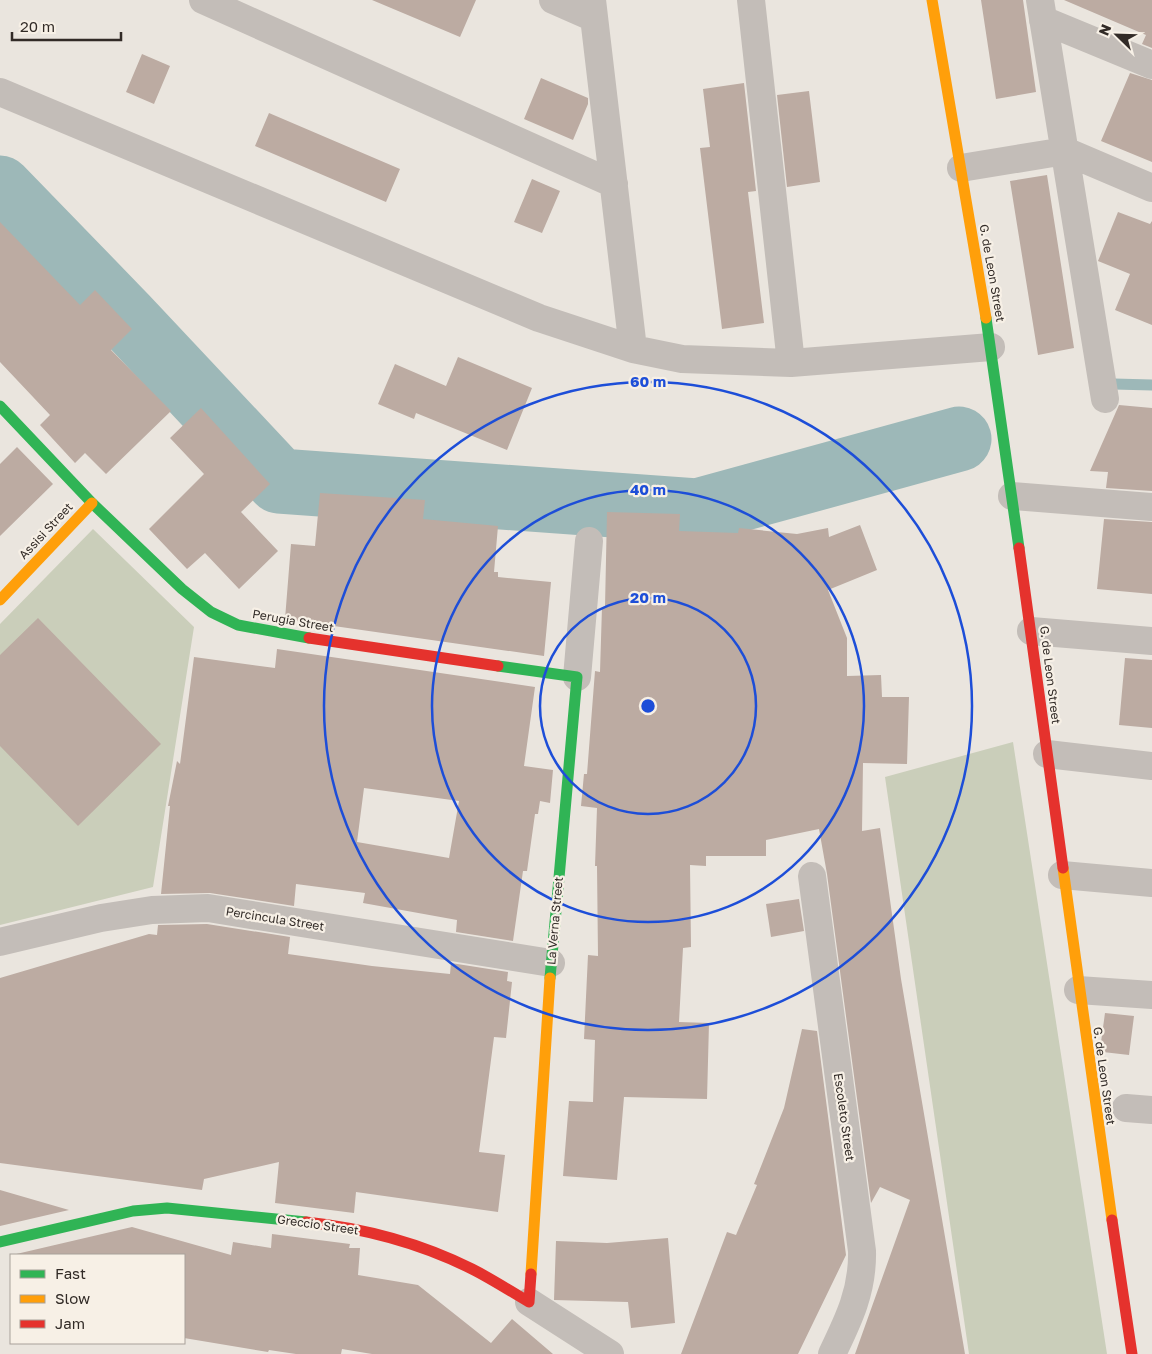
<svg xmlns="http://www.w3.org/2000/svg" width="1152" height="1354" viewBox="0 0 1152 1354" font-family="'Golos Text',sans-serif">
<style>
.green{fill:#caceba}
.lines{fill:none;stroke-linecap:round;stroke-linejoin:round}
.stream{stroke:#9db8b8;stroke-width:11}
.river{stroke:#9db8b8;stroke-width:65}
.building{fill:#bcaba2;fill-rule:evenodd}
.street{stroke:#c3bdb8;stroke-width:28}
.fast{stroke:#30b455;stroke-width:11}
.slow{stroke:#ff9f0a;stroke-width:11}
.jam{stroke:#e5322d;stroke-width:11}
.ring{fill:none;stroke:#1d4ed8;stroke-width:2.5}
.labels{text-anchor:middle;stroke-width:4.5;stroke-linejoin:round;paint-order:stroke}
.street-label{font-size:12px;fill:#322b27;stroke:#f7f0e6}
.centre{fill:#1d4ed8;stroke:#f7f0e6;stroke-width:2.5}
.ring-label{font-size:15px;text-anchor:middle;font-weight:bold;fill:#1d4ed8;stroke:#f7f0e6;stroke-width:4.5;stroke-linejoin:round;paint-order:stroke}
</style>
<rect width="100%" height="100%" fill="#eae5de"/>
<path class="green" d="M 93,529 L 194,627 L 153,887 L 0,925 L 0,624 Z
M 1013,742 L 1107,1354 L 969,1354 L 885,777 Z"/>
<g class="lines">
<path class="stream" d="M 1114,384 L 1152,385"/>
<path class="river" d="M 0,188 L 127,319 L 279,481 L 697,511 L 959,439"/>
</g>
<path class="building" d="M 372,0 L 476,0 L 460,37 Z
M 981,0 L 1023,0 L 1036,92 L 996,99 Z
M 1064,0 L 1152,0 L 1152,48 L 1142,44 L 1146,35 Z
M 142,54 L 170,66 L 154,104 L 126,92 Z
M 1130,73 L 1152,80 L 1152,162 L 1101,141 Z
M 541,78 L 588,98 L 588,104 L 573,140 L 524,119 Z
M 744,83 L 756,191 L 748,192 L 764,323 L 722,329 L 700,148 L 710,147 L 703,89 Z
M 809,91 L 820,182 L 787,187 L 777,95 Z
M 269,113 L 400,169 L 386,202 L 255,146 Z
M 1047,175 L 1074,348 L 1038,355 L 1010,181 Z
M 532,179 L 560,191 L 542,233 L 514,222 Z
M 1118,212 L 1150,224 L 1152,221 L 1152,325 L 1115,310 L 1130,274 L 1098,261 Z
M 0,222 L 80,305 L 95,290 L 132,329 L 111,350 L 171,411 L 106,474 L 85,453 L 75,463 L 40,425 L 50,415 L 0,362 Z
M 458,357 L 532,388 L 507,450 L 416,413 L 414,419 L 378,404 L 395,364 L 446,386 Z
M 1119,405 L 1152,408 L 1152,491 L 1106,488 L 1108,472 L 1090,471 Z
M 201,408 L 270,484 L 241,512 L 278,551 L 239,589 L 205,553 L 187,569 L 149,529 L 204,474 L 170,438 Z
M 17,447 L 53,484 L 0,536 L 0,464 Z
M 320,493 L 425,500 L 423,519 L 498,526 L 494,572 L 498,572 L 498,577 L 551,582 L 544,656 L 285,619 L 291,544 L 315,546 Z
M 607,512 L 680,514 L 679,531 L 738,533 L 739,528 L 797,534 L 828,528 L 829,537 L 860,525 L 877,570 L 828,590 L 847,638 L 847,676 L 881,675 L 882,697 L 909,697 L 907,764 L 863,763 L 862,831 L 880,828 L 901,979 L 965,1354 L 855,1354 L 910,1200 L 880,1187 L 871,1203 L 827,874 L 819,829 L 766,840 L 766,856 L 706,856 L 706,866 L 690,865 L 691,947 L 683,948 L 679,1022 L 709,1023 L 707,1099 L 624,1097 L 617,1180 L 563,1176 L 569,1101 L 593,1102 L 595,1040 L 584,1039 L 588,955 L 598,956 L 597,866 L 595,866 L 597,808 L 581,806 L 584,774 L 587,774 L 595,671 L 600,672 L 602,607 L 605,607 Z
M 1104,519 L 1152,522 L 1152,594 L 1097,589 Z
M 38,618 L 161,744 L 78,826 L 0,746 L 0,655 Z
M 277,649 L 535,687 L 524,766 L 553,770 L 550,803 L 540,801 L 538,814 L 535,814 L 527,871 L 523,871 L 513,941 L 456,932 L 457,920 L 363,903 L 365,893 L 296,884 L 294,906 L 210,893 L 161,894 L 170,806 L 168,806 L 177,761 L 180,764 L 194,657 L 275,668 ZM 364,788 L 459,801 L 449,858 L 357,842 Z
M 1125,658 L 1152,660 L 1152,728 L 1119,725 Z
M 799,899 L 804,931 L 771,937 L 766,904 Z
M 207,924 L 290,937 L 288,954 L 372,966 L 450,974 L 451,963 L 508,972 L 507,981 L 512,982 L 506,1038 L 494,1037 L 479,1152 L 505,1155 L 498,1212 L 356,1192 L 354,1213 L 275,1203 L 279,1162 L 204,1179 L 202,1190 L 0,1163 L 0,978 L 149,934 L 157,935 L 158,925 Z
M 1105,1013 L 1134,1016 L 1129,1055 L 1103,1052 L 1101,1042 Z
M 802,1029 L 817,1031 L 846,1255 L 798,1354 L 681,1354 L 727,1232 L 736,1235 L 757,1185 L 754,1184 L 784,1108 Z
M 0,1190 L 69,1210 L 0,1226 Z
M 132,1227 L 231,1255 L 233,1242 L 271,1248 L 272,1234 L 350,1244 L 349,1248 L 360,1248 L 358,1275 L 418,1285 L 491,1343 L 512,1319 L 553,1354 L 372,1354 L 342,1349 L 341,1354 L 296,1354 L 269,1350 L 268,1352 L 184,1338 L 184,1255 L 12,1255 Z
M 668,1238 L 675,1323 L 631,1328 L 628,1302 L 554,1300 L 556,1241 L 607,1243 Z"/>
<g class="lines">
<path class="street" d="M 203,0 L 614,184
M 553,0 L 594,18
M 592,0 L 633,349
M 751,0 L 791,363
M 1040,0 L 1105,399
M 1043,20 L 1152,65
M 0,92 L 539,318 L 633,349 L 682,359 L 791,363 L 991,347
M 961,168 L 1065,151 L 1152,188
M 1012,496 L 1152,507
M 1031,631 L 1152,641
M 577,677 L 589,541
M 1047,754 L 1152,766
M 1062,875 L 1152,883
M 812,876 L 862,1251 C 863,1290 849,1319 832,1354
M 0,942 L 101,918 L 152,910 L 208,908 L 551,963
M 1078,990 L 1152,995
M 1126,1108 L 1152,1110
M 529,1302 L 610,1354"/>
<path class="fast" d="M 986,318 L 1019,548
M 0,406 L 92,503 L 182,589 L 211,612 L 238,625 L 309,638
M 498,666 L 577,677 L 550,978
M 0,1242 L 133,1211 L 167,1208 L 306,1222"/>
<path class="slow" d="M 932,0 L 986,318
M 0,600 L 92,503
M 1063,868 L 1112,1220
M 531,1274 L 550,978"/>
<path class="jam" d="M 1019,548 L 1063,868
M 309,638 L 498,666
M 1112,1220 L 1132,1354
M 306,1222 C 363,1228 420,1243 472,1269 C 492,1279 510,1291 529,1302 L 531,1274"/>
</g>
<g class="ring">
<circle cx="648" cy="706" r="108"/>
<circle cx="648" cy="706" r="216"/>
<circle cx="648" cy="706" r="324"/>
</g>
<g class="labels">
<g class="street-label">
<text transform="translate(992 273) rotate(80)" y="4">G. de Leon Street</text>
<text transform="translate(46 531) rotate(-47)" y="4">Assisi Street</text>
<text transform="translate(293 621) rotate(10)" y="4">Perugia Street</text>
<text transform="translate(1050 675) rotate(83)" y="4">G. de Leon Street</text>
<text transform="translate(275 919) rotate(9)" y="4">Percincula Street</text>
<text transform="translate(555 921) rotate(-85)" y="4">La Verna Street</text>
<text transform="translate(1104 1076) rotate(82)" y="4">G. de Leon Street</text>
<text transform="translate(844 1117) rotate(82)" y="4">Escoleto Street</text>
<text transform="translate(318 1225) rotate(8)" y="4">Greccio Street</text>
</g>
</g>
<circle cx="648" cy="706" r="8" class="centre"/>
<g class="ring-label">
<text x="648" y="387">60 m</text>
<text x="648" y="495">40 m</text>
<text x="648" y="603">20 m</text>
</g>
<rect x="10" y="1254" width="175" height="90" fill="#f7f0e6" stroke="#a8a19a"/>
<rect x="20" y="1270" width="25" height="8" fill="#30b455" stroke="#a8a19a"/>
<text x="55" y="1279" font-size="15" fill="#322b27">Fast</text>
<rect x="20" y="1295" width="25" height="8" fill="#ff9f0a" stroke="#a8a19a"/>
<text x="55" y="1304" font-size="15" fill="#322b27">Slow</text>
<rect x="20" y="1320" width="25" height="8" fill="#e5322d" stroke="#a8a19a"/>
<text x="55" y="1329" font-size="15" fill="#322b27">Jam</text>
<g transform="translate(1117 35) rotate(293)" stroke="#f7f0e6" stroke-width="4" paint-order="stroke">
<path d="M0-4L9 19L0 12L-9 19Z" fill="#322b27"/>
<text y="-8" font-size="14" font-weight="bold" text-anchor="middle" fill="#322b27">N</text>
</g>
<path d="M12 32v8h109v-8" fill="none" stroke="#322b27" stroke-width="2.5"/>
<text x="20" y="32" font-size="15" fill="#322b27" stroke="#f7f0e6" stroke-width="4" paint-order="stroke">20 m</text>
</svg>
